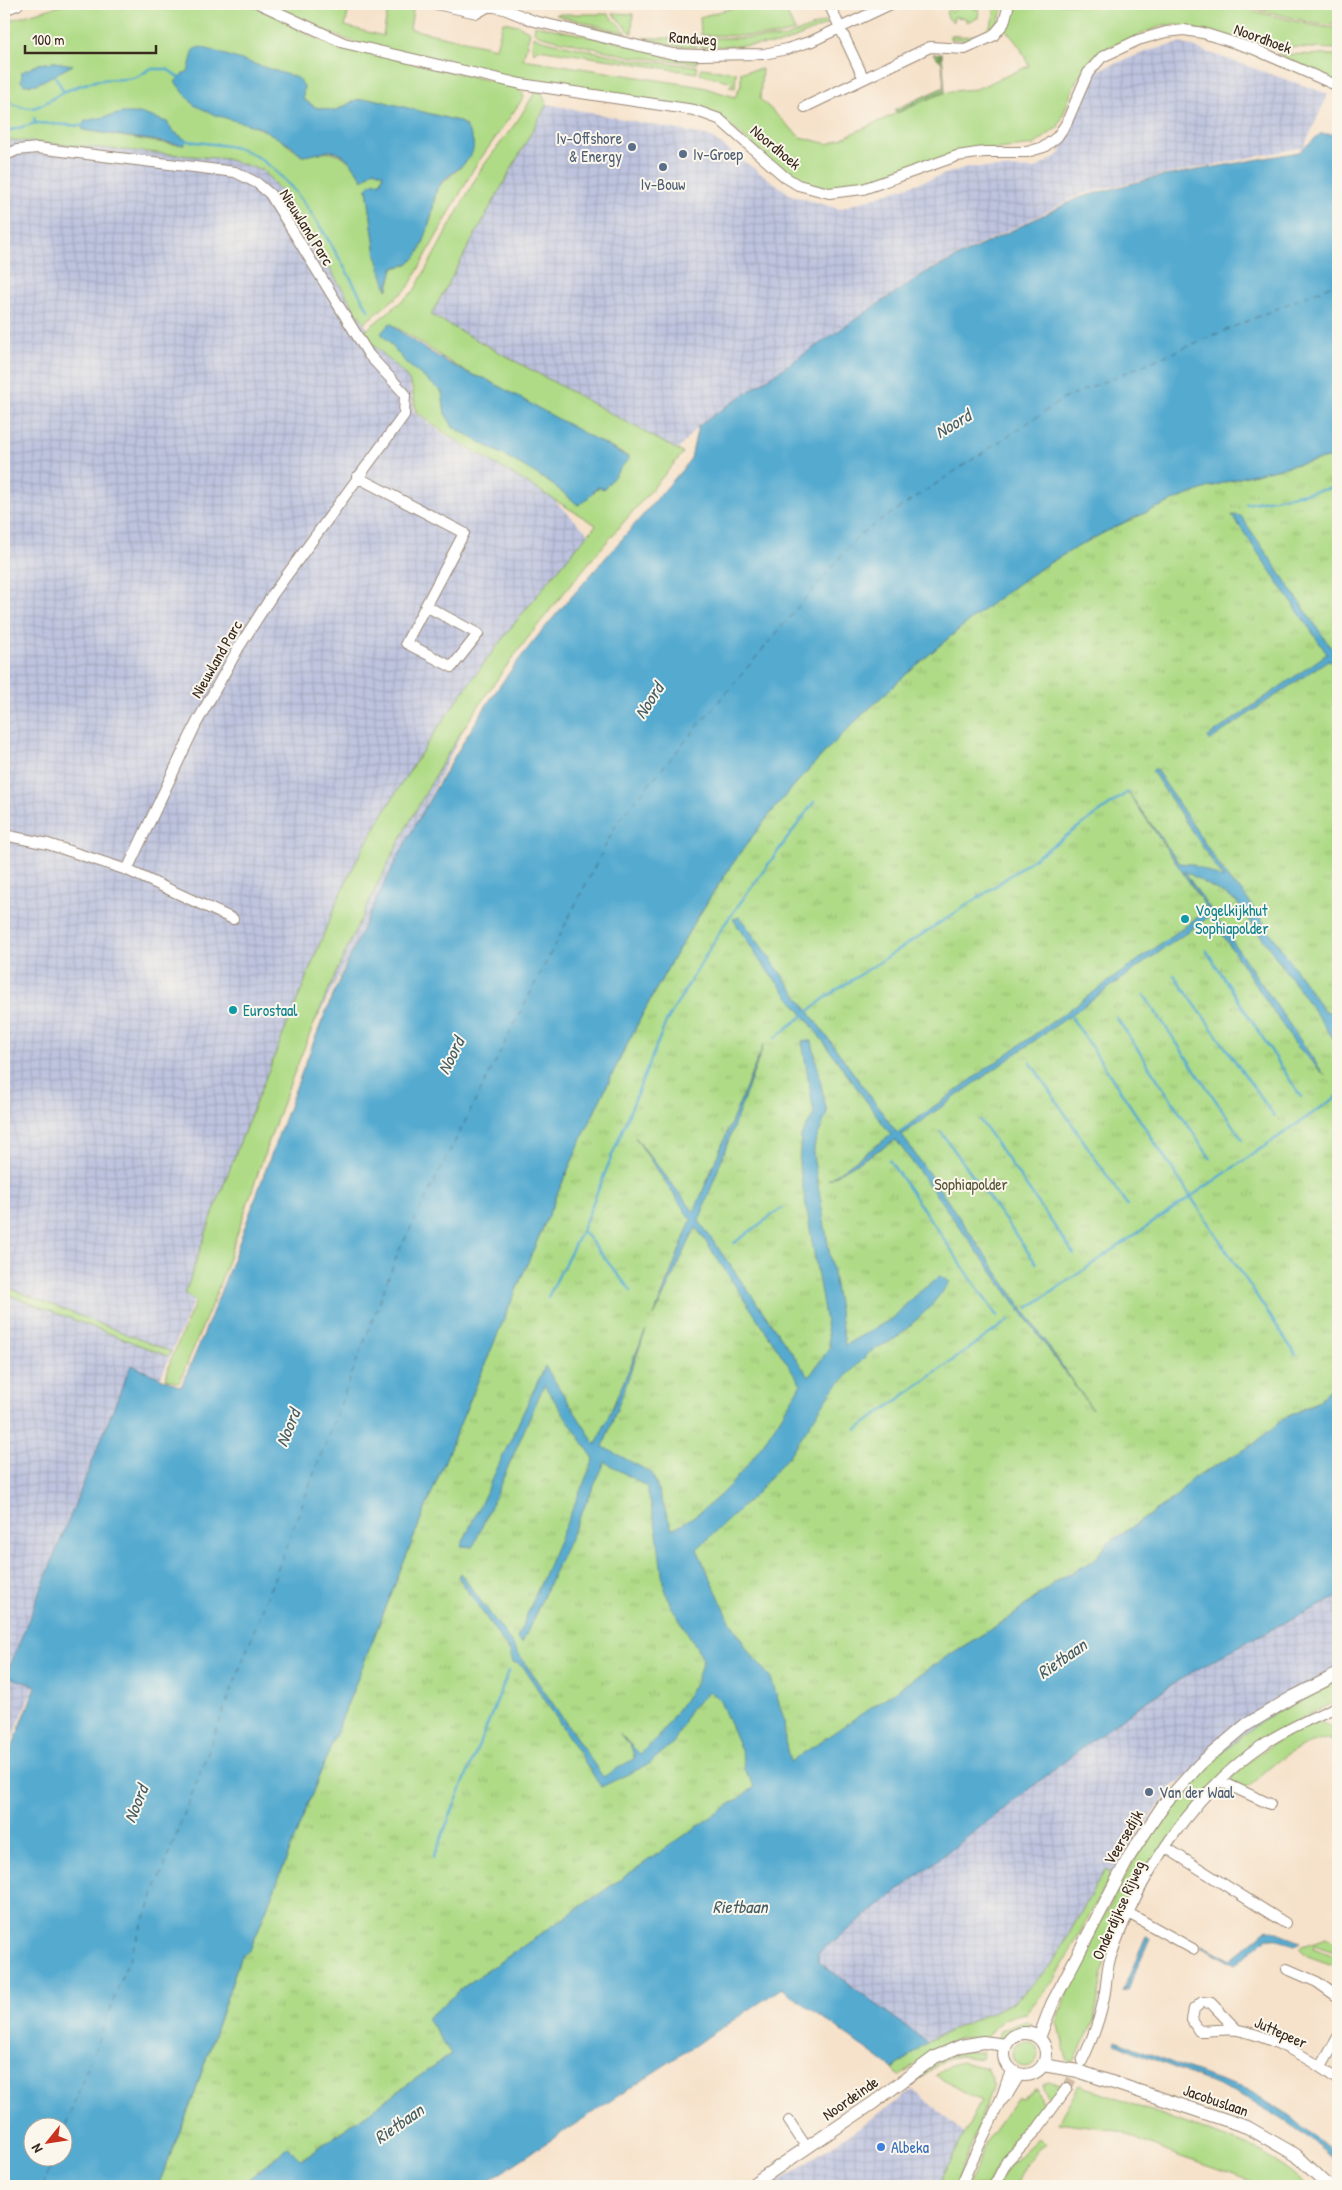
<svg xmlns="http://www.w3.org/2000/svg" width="1342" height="2190" viewBox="0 0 1342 2190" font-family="'Patrick Hand',sans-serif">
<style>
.industrial{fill:url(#industrial-grid)}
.green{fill:#afdb86;stroke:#758252;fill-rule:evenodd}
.forest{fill:url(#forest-firs);stroke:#637248}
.park{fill:url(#park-tufts);stroke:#758252}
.water{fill:#54aad0;stroke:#486a77;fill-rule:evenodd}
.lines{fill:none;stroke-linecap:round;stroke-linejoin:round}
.stream{stroke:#54aad0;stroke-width:2.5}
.ferry{stroke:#455d65;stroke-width:1;stroke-dasharray:6 5;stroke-linecap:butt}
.minor-tunnel{stroke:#d1bda8;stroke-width:10;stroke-dasharray:10 5;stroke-linecap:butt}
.minor-casing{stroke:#988674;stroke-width:12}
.major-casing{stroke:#988674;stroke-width:14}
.minor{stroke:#fff;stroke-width:10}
.major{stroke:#fff;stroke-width:12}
.service-dot{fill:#5c6f8a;stroke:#fbf7ec;stroke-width:2}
.culture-dot{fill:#0f9aa8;stroke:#fbf7ec;stroke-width:2}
.shop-dot{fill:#3f7fe0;stroke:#fbf7ec;stroke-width:2}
.labels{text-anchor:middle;stroke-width:4;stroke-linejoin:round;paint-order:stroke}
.street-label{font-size:16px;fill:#3b2a1e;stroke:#fbf7ec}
.service-label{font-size:16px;fill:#4e5e75;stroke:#fbf7ec;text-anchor:start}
.culture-label{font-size:16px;fill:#0d838f;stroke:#fbf7ec;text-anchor:start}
.park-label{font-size:16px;fill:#585638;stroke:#fbf7ec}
.shop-label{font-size:16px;fill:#366cbe;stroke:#fbf7ec;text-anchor:start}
.water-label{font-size:18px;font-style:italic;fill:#455d65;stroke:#fbf7ec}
</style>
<defs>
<pattern id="industrial-grid" width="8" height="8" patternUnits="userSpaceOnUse" patternTransform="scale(1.25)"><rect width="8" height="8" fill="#bdc3de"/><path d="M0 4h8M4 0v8" fill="none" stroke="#a3a8be"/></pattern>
<pattern id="forest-firs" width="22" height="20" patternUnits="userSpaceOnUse" patternTransform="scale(1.25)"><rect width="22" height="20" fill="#8bbb73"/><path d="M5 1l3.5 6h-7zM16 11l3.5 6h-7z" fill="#73985e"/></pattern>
<pattern id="park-tufts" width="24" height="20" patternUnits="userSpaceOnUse" patternTransform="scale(1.25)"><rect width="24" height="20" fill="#afdb86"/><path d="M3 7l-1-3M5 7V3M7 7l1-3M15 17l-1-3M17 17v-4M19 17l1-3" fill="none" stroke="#97bc73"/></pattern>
</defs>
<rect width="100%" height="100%" fill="#fbf7ec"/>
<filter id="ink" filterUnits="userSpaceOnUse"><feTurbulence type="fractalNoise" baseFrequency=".02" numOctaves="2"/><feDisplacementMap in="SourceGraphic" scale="10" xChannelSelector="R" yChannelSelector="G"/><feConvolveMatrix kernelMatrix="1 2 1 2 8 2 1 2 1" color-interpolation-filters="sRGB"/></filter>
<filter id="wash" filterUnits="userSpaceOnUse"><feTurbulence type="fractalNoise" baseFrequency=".0096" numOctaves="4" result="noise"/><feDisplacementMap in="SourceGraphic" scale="20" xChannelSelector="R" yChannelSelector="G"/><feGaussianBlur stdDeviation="1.12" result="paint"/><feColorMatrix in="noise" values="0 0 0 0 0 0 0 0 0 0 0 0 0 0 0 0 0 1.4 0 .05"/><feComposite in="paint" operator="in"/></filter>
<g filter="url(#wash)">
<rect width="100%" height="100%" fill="#f6e2ca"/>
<path class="industrial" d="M 1181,43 L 1328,94 L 1304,147 L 1162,175 L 1082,194 L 923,273 L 740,399 L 699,424 L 678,450 L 431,315 L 547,104 L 709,136 L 791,195 L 839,209 L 967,167 L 1035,169 L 1060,154 L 1072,116 L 1096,71 L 1151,50 Z
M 11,140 L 229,159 L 263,167 L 282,188 L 369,331 L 409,378 L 414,412 L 445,435 L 551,497 L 600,545 L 487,683 L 305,1043 L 160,1379 L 164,1381 L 4,1757 L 4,144 Z
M 1338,1578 L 1338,1687 L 1174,1785 L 1123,1855 L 1031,1996 L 925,2044 L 808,1960 L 1081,1737 Z
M 914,2090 L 968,2137 L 937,2186 L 772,2186 Z"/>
<path class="green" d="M 66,4 L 246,4 L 272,14 L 318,40 L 520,88 L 524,97 L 474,168 L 408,288 L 364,323 L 280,190 L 262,170 L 226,159 L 11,140 L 4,145 L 4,22 ZM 55,62 L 62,63 L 43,81 L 31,85 L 39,64 ZM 188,72 L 303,99 L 315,107 L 335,111 L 356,100 L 373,99 L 458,121 L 465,125 L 473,142 L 465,163 L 437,188 L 431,219 L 420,250 L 408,264 L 393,268 L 388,289 L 376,255 L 367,188 L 382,181 L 383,177 L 381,172 L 374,170 L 363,180 C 342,149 337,150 302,156 L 273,134 L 245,123 L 183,73 ZM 167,122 L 173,131 L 186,140 L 184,145 L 163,143 L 83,130 L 82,126 Z
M 267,4 L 350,4 L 345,26 L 383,36 L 389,4 L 414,4 L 410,29 L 496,48 L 503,22 L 518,25 L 530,32 L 523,59 L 702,87 L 735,97 L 741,85 L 741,72 L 762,69 L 760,99 L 800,137 L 829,144 L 937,95 L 952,91 L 976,89 L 1029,66 L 1020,47 L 1006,30 L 1012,18 L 1016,4 L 1243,4 L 1254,11 L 1315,26 L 1338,28 L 1338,49 L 1261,46 L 1180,25 L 1164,25 L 1107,48 L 1088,62 L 1077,79 L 1058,127 L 1034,145 L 979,151 L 865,185 L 828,189 L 798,180 L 779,169 L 720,116 L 482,74 L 376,50 L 319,29 Z
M 747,4 L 783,4 L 795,31 L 773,36 L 701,35 L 700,17 Z
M 961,4 L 974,4 L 974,9 L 979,9 L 978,18 L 966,22 L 966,18 L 954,17 L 953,22 L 948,18 L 946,12 L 949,9 L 952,12 Z
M 1247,4 L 1338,4 L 1338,25 L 1316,24 L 1253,8 Z
M 994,5 L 1004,5 C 996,32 988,35 963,45 L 962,39 L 950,39 L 950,35 C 974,39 996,35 994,5 Z
M 522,12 L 613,31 L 633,40 L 536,18 Z
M 612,13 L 633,14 L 632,34 Z
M 556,14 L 608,14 L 627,33 L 556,15 Z
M 826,21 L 828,24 L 781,44 L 701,47 L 701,38 L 783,38 Z
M 535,25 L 697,59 L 697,63 L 633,57 L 541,36 L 534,32 Z
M 533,36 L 542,40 L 633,60 L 697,66 L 697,73 L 538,49 L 534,53 L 532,46 Z
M 643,38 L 697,38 L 697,47 L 677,46 Z
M 1276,54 L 1338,55 L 1338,83 Z
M 701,68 L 736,72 L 735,88 L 729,87 L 733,82 L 700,74 Z
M 536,91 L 541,92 L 547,104 L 431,315 L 683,453 C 599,552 509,649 443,762 C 384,864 334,971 291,1081 C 264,1151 242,1223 216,1294 C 204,1324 191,1353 179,1383 L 166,1379 L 170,1362 L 196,1301 L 185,1294 C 218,1194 257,1098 297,1001 C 317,952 338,893 364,847 C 429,731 509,625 596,525 L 446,434 L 416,412 L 412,387 L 406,376 L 374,345 L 365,331 L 414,291 L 481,169 L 518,120 ZM 390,323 L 458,367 L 629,457 L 585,501 L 578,505 C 542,472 495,451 453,427 L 445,413 L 442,392 L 420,374 Z
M 4,1286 L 172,1352 L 168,1356 L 4,1293 Z
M 1338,1680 L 1338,1701 L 1310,1714 L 1242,1757 L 1145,1871 L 1106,1956 L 1094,2021 L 1073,2063 L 1067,2060 L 1059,2025 L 1057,2023 L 1073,1973 L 1151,1829 L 1206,1766 L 1261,1721 Z
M 1319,1721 L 1338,1731 L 1338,1738 L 1333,1742 L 1330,1738 C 1289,1747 1276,1762 1247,1788 L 1233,1783 L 1231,1778 C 1257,1753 1285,1733 1319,1721 Z
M 1104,1871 L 1108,1871 L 1110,1876 L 1105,1887 L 1055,1979 L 1026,2013 C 1007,2015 996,2023 986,2038 L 959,2038 L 938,2048 L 900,2076 L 893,2069 L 930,2040 L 1014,2002 L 1051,1966 Z
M 1326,1938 L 1338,1943 L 1338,1953 L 1313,1945 L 1312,1948 L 1338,1957 L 1338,1967 L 1305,1955 L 1299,1947 Z
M 1025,2021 L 1032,2024 L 997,2040 L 1000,2031 Z
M1012 2054a13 13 0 1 1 26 0a13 13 0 1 1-26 0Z
M 965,2051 L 983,2053 L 982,2059 L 960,2056 L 946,2059 L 890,2099 L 944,2057 Z
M 960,2062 L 987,2068 L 992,2078 L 991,2084 L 993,2085 L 956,2186 L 938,2186 L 981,2101 L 936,2076 L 950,2065 Z
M 1049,2082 L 1063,2084 L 1051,2104 L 1043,2085 Z
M 1079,2085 L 1256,2149 L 1291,2172 L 1307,2186 L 1265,2186 L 1167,2152 L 1113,2129 L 1058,2122 Z
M 1037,2088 L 1046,2111 L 998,2164 L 988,2186 L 968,2186 L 986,2142 L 1018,2097 L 1022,2098 Z
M 1038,2138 L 1047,2144 C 1030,2151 1023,2170 1015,2186 L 997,2186 L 1009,2166 Z"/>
<path class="forest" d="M 942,53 L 945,92 L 896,113 L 894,110 L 944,87 L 942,63 L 933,54 Z"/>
<path class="park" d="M 1338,456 L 1338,1384 L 1328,1390 L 1319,1401 L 1283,1419 L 1254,1444 L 1226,1462 L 1201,1473 L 1186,1485 L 1176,1497 L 1107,1544 L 1093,1561 L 1055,1582 L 1011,1617 L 949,1655 L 465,1986 L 451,2054 L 301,2160 L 288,2147 L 240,2186 L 158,2186 L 192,2101 L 240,1958 L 251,1947 C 332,1746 409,1543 494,1342 C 562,1182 629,1017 727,872 C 783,789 856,717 932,652 C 964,625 997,598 1032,574 C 1080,543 1134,516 1188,495 C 1236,476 1288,466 1338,456 Z"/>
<path class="water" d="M 201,47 L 298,78 L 304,86 L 303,99 L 315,107 L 335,111 L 356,100 L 373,99 L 458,121 C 465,125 469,130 472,138 C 481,163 445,172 437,189 C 434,195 434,203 433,208 C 430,221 423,251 414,259 C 408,265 400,266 393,268 L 387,290 L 376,255 L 367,188 L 372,183 L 381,182 L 383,174 L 374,170 L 363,180 C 356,169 345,151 330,151 C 321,151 312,156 302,156 L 291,146 L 261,128 L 215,115 L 194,105 L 175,82 L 183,73 L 188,72 L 194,49 Z
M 55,62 L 73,65 L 37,84 L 24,85 L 21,81 L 22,72 L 39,64 Z
M 123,113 L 140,113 L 167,122 L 173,131 L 186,140 L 184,145 L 83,130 L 82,126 L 85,121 Z
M 1320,134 L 1338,134 L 1338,456 C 1288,466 1236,476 1188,495 C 1134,516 1080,543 1032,574 C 997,598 964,625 932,652 C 856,717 783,789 727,872 C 629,1017 562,1182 494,1343 C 409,1543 332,1746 251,1948 L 240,1958 L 192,2101 L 158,2186 L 4,2186 L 4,1768 L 36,1686 L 6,1676 L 131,1365 L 181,1387 C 232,1274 268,1156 314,1041 C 360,925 418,811 486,706 C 514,663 547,624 581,586 C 615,547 649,508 682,470 L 691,458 L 698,426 L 708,419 L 923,274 L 1078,198 L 1153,178 L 1299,152 ZM 32,2128 L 62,2128 L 62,2158 L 32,2158 Z
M 390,323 C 404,336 466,377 484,378 L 629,458 L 604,489 L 598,487 L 585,501 L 578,505 C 542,472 495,452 453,427 L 445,413 L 442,392 L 407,364 L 381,333 Z
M 1232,515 L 1241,516 L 1338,658 L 1338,669 L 1334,662 L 1328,660 L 1209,741 L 1208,737 L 1327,654 Z
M 1155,768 L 1232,884 L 1241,890 L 1324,1011 L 1338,1013 L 1338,1045 L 1236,901 L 1184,871 L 1325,1076 L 1295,1044 L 1210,916 L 902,1135 L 1092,1409 L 896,1140 L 828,1180 L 891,1135 L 809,1022 L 762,964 L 733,919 L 740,917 L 897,1133 L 1208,910 L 1128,792 L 1179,863 L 1191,864 L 1224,879 L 1152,771 Z
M 802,1041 L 812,1041 L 827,1113 L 815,1143 L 813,1155 L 845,1345 L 893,1318 L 913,1297 L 940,1276 L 950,1282 L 930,1307 L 898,1337 L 870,1352 L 832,1391 L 790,1454 L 757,1493 L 697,1549 L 729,1619 L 749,1652 L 771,1678 L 784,1719 L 785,1741 L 790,1762 L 949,1655 L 1011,1617 L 1055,1582 L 1093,1561 L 1107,1544 L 1176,1497 L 1190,1480 L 1254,1444 L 1283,1419 L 1319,1401 L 1328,1390 L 1338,1384 L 1338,1597 C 1283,1623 1228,1650 1176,1682 C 1144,1702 1113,1725 1082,1748 L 818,1953 L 819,1962 L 927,2042 L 893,2069 L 782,1988 L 481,2186 L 240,2186 L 288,2147 L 301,2160 L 451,2054 L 427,2018 L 465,1986 L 755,1787 L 744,1769 L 742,1752 L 719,1699 L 710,1691 L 690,1709 L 674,1742 L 649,1764 L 601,1787 L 524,1668 L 517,1663 L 513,1663 L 510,1652 L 458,1577 L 460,1573 L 501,1628 L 603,1777 L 635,1758 L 631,1747 L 620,1734 L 640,1754 L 658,1738 L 697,1681 L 703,1658 L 670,1604 L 663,1582 L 657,1533 L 647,1487 L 605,1462 L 522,1643 L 517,1638 L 594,1459 L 544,1385 L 473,1547 L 461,1546 L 545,1366 L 596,1445 L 646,1330 L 603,1447 L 652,1473 L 672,1529 C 733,1499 767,1439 801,1384 L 696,1227 L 654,1316 L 691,1220 L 635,1137 L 694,1212 L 764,1044 L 699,1221 L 809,1377 L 830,1347 L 799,1164 L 801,1136 L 814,1114 Z
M 1267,1929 L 1301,1942 L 1295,1945 L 1268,1937 L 1235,1965 L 1202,1946 L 1203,1945 L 1231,1960 Z
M 1146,1937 L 1150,1938 L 1127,1990 L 1122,1992 Z
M 1116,2040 L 1185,2068 L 1248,2090 L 1290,2116 L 1338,2157 L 1338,2165 C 1276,2099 1195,2079 1115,2043 Z"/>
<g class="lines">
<path class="stream" d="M 54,74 L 64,92
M 4,97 C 11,105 21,108 31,108 C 41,108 53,97 62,93 C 71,88 82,85 91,82 C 115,75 130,86 149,69 L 167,69 L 181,79
M 34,118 L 36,123
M 4,132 L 36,123 L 84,126
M 184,140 C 201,144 220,143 237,148 C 294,163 341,263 369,311
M 1246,504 L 1338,487
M 1206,950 L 1301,1097
M 1174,975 L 1274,1116
M 1144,995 L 1242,1139
M 1070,1015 L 1296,1355
M 1116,1017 L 1210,1158
M 775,1038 L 829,995 L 987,892 L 1128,792
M 1030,1062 L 1127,1205
M 980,1120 L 1074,1254
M 941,1132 L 1036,1263
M 889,1160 L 997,1316
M 582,1230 L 631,1291
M 734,1243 L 782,1208
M 548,1297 L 582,1230 L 666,1022 L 724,925 L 814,802
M 1028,1308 L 1338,1096
M 856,1430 L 1009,1320
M 433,1858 L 509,1671"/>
<path class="ferry" d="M 62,2135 L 398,1253 L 618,821 L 859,535 L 1065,398 L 1335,284 L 1338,277
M 43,2186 L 54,2158"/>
</g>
</g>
<g filter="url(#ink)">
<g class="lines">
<path class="minor-tunnel" d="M 1067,2088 L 1079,2066"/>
<defs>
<path id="minor" d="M 260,4 L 344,43 L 521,84 L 694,110 L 719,119 L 785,177 L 798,185 L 829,193 L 863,189 L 957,156 L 984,152 L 1027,152 L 1044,147 L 1057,137 L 1066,124 L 1088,73 L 1102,57 L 1138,40 L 1166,32 L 1184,30 L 1203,33 L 1254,49 L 1338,86
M 436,4 L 477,13 L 489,6
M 480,4 L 504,9 L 534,21 L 585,33 L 673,54 L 698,55 L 764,54 L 787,49 L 812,41 L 891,4
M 829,4 L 863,77
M 805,107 L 930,47 L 965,49 L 993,36 L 1004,23 L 1009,4
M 4,156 L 17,150 L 37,148 L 235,172 L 257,183 L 270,194 L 369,355 L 405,394 L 404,415 L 273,594 L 239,647 L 196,724 L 127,870 L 48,844 L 4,835
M 357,477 L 464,533 L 406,643 L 452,667 L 478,634 L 426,606
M 127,870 L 233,919
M 1220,1781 L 1270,1804
M 1165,1847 L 1285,1923
M 1130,1914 L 1193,1949
M 1287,1969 L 1317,1982 L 1338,1997
M 1237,2030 L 1211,2003 L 1202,2002 L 1194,2009 L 1192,2020 L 1199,2031 C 1211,2031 1226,2028 1238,2030 C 1273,2037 1311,2059 1338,2080
M 1082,2061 C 1092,2040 1100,2020 1104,1997 C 1107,1984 1106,1972 1110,1959 C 1137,1878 1192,1793 1264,1744 C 1287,1728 1313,1718 1338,1706
M 1321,2067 L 1338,2037
M 1001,2101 L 1008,2094 L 1020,2074
M 789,2121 L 807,2148
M 961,2186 C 972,2158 987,2131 999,2103 C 1004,2093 1006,2081 1012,2070
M 994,2186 L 1007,2161 L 1036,2131 L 1067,2088"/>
<path id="major" d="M 4,9 L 17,4
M1004 2054a21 21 0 1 1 42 0a21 21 0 1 1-42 0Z
M 1039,2038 L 1052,2004 L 1130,1855 L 1164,1804 L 1200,1764 L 1246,1725 L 1293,1697 L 1338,1674
M 1043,2065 L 1078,2071 L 1247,2127 L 1296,2155 L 1329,2186
M 750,2186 L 873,2103 L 935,2057 L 961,2046 L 983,2042 L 1006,2045"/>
</defs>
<use href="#minor" class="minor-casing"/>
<use href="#major" class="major-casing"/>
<use href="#minor" class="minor"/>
<use href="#major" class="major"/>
</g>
</g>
<g class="service-dot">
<circle cx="632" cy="147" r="5"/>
<circle cx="683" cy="154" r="5"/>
<circle cx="663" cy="167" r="5"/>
<circle cx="1149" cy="1792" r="5"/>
</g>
<g class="culture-dot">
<circle cx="1185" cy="919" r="5"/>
<circle cx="233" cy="1010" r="5"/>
</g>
<circle class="shop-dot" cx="881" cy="2147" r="5"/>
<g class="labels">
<g class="street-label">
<text transform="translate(693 38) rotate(4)" y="6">Randweg</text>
<text transform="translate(1263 38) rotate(20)" y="6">Noordhoek</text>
<text transform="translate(776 147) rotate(40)" y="6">Noordhoek</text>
<text transform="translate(307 227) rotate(58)" y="6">Nieuwland Parc</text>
<text transform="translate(216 659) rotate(-60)" y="6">Nieuwland Parc</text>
<text transform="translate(1123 1837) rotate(-59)" y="6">Veersedijk</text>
<text transform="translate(1118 1910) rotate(-66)" y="6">Onderdijkse Rijweg</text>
<text transform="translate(1281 2032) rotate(24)" y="6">Juttepeer</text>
<text transform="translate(850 2098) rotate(-35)" y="6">Noordeinde</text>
<text transform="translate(1216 2100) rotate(19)" y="6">Jacobuslaan</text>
</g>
<g class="service-label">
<text x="622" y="144" text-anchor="end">Iv-Offshore<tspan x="622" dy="18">&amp; Energy</tspan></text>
<text x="693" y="160">Iv-Groep</text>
<text x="663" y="190" text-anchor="middle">Iv-Bouw</text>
<text x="1159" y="1798">Van der Waal</text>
</g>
<g class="culture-label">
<text x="1195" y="916">Vogelkijkhut<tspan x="1195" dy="18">Sophiapolder</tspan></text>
<text x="243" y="1016">Eurostaal</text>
</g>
<g class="park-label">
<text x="971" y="1190">Sophiapolder</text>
</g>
<g class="shop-label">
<text x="891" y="2153">Albeka</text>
</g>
<g class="water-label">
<text transform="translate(953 424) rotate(-31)" y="6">Noord</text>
<text transform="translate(649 701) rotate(-57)" y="6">Noord</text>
<text transform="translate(451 1056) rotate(-64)" y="6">Noord</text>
<text transform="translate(288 1428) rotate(-68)" y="6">Noord</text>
<text transform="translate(1062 1659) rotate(-35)" y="6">Rietbaan</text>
<text transform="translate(136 1804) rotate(-68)" y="6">Noord</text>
<text x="740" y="1913">Rietbaan</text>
<text transform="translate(399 2124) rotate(-35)" y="6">Rietbaan</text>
</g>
</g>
<rect width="1342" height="2190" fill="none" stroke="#fbf7ec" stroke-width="20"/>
<g transform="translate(48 2142) rotate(240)"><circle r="24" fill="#fbf7ec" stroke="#aea59a"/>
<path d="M0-4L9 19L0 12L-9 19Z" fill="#c8321e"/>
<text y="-8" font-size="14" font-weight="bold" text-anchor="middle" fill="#3b2a1e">N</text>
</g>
<path d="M25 45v8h131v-8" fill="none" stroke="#3b2a1e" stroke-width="2.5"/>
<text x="32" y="45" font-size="15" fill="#3b2a1e" stroke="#fbf7ec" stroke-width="4" paint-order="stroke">100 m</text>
</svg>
